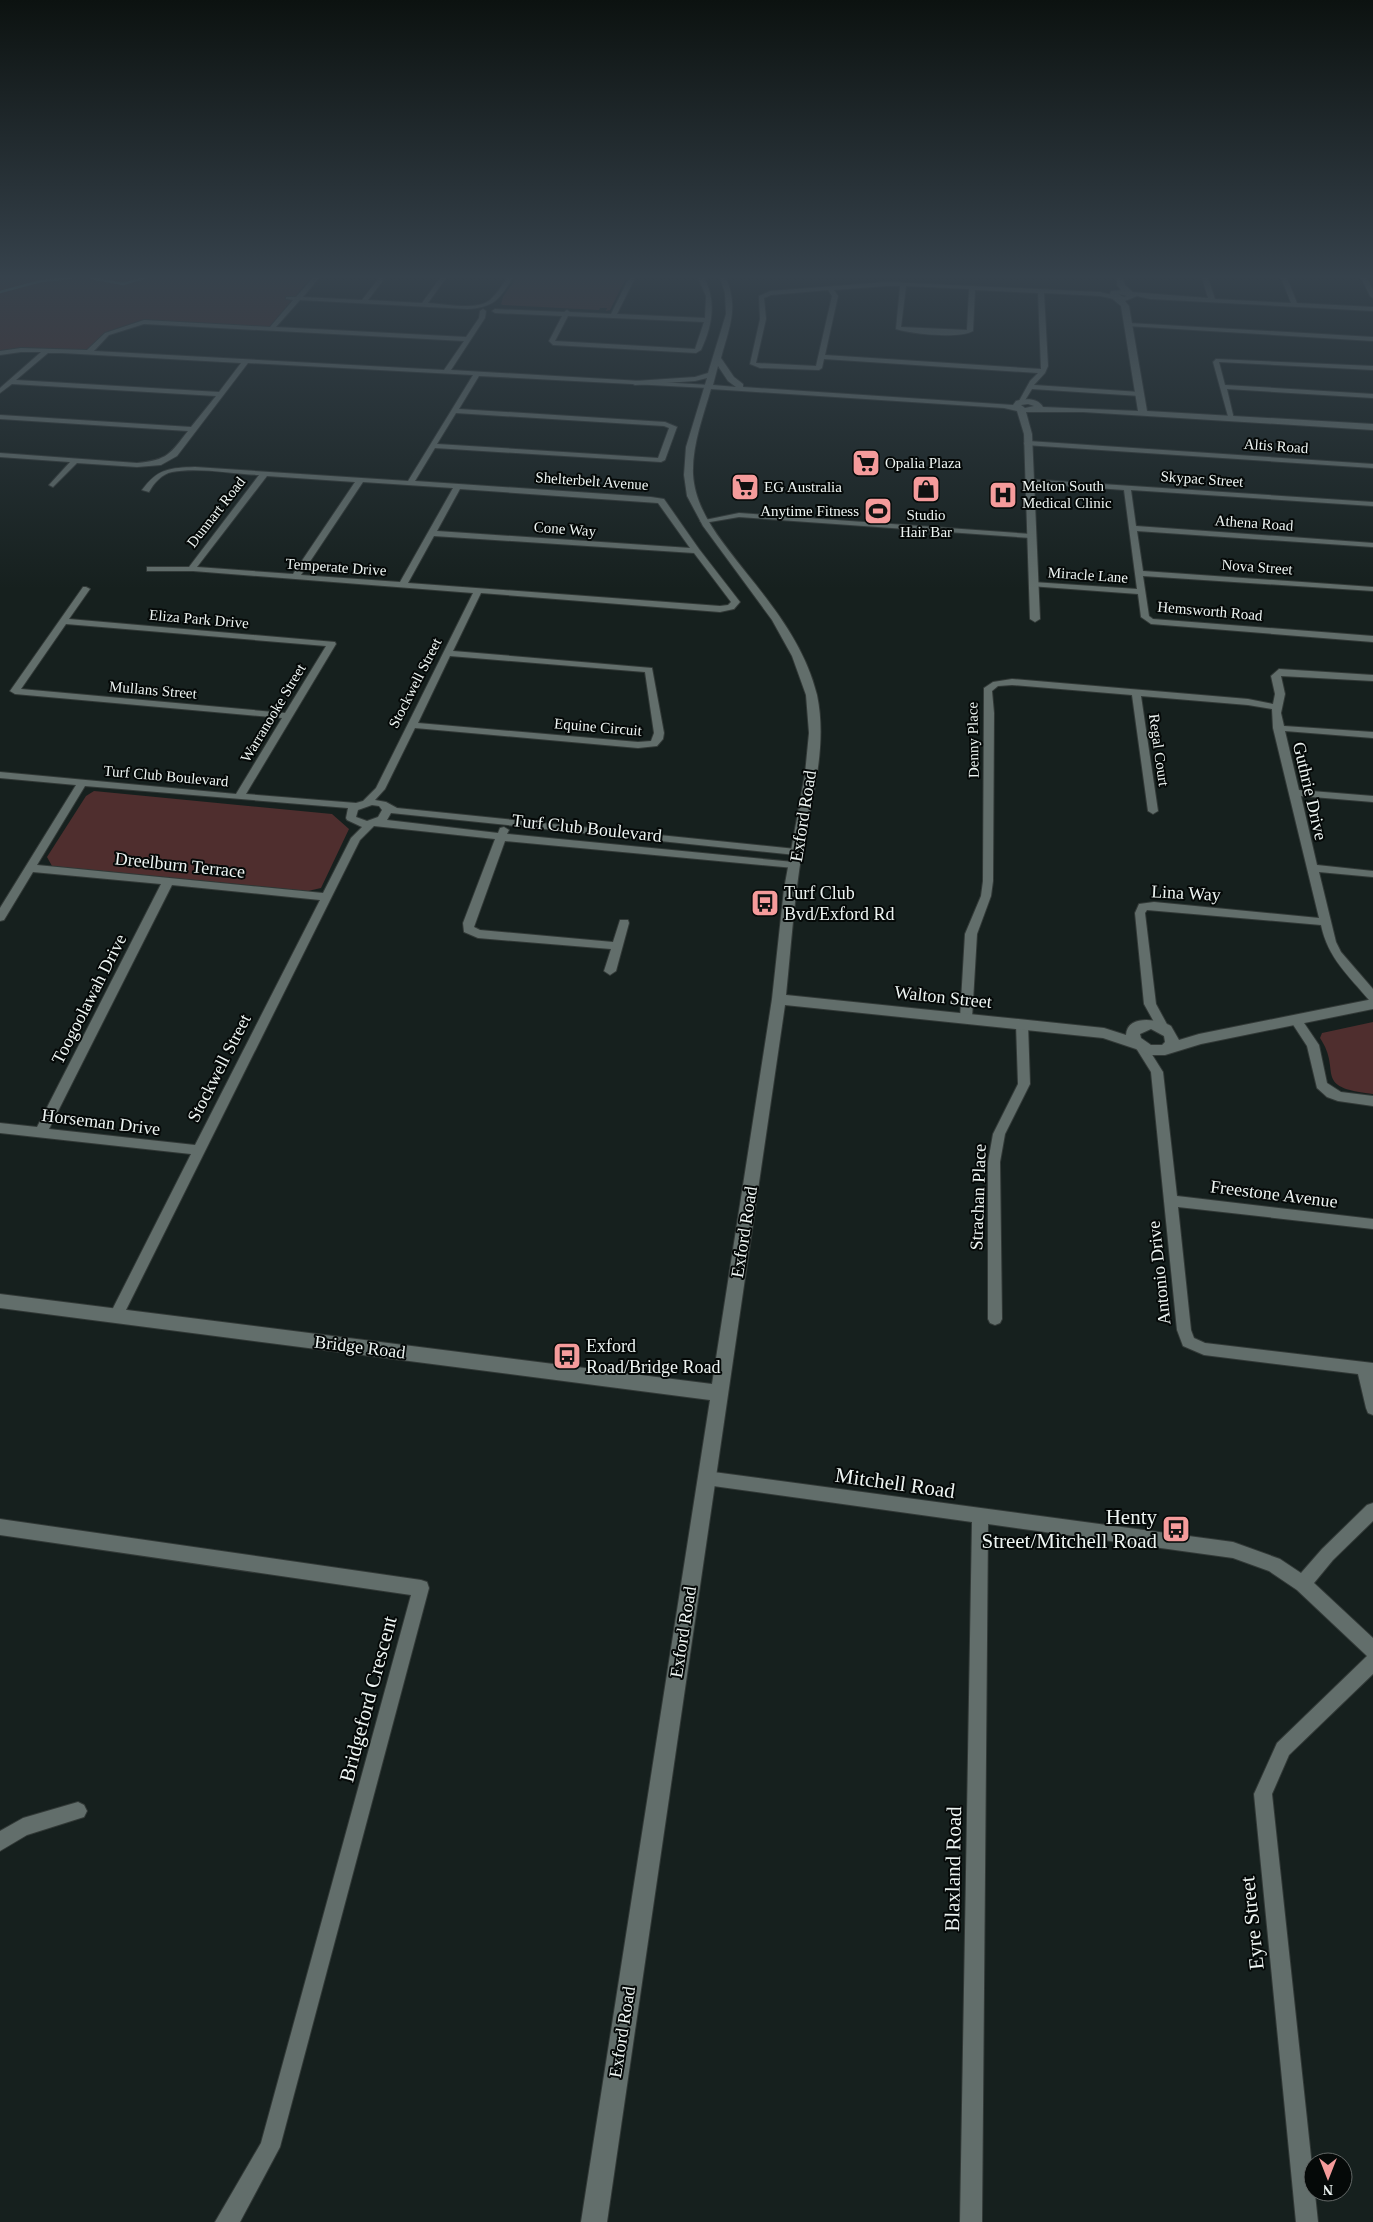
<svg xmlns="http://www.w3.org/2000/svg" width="1373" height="2222" viewBox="0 0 1373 2222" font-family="Georgia,serif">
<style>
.green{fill:#4f2e2e}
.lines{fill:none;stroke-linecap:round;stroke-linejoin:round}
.stream{stroke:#61827d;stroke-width:2.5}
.minor-casing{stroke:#323937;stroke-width:2}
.tertiary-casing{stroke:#323937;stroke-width:2}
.minor{fill:#626e6b;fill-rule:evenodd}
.tertiary{fill:#626e6b;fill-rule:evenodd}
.labels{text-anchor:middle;stroke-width:4;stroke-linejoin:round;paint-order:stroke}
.far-street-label{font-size:15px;fill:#eef5f3;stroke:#050908}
.far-poi-label{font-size:15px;fill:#eef5f3;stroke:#050908;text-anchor:start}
.street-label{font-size:18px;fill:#eef5f3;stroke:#050908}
.poi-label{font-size:18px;fill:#eef5f3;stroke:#050908;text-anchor:start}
.near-street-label{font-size:21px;fill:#eef5f3;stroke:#050908}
.near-poi-label{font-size:21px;fill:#eef5f3;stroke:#050908;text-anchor:end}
</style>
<rect width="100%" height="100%" fill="#16201e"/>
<path class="green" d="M 0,278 L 311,278 L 269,327 L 145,321 C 121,324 105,335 88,351 L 0,352 Z
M 516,278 L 626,278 L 610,310 L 606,311 L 607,308 L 600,308 L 599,310 L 503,305 L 501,304 L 503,297 Z
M 94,791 L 332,814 L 349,829 L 321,888 L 308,891 L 52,866 L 47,857 L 86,796 Z
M 1373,1022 L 1373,1094 C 1311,1087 1343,1072 1320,1038 L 1322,1033 Z"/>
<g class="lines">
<path class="stream" d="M 91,278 L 123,284 L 144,278
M 0,292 L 41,281 L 71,278"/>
<defs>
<path id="minor" d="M 313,278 L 319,278 L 303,297 L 362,300 L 379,278 L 385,278 L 368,300 L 422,303 L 440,278 L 446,278 L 428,303 C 446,304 476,311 490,300 C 497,294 502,285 507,278 L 513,278 C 498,300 495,307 467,309 L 300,300 L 276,327 L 466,337 L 479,318 L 480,311 L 483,309 L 486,311 L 485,318 L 451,370 L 710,385 L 710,387 L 708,388 L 479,376 L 459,409 L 665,422 L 677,427 L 665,460 L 661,462 L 435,448 L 415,481 L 651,497 L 664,499 L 699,549 L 740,602 L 734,609 L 720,612 L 481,593 L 453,651 L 652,668 L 664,733 L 663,739 L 657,746 L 638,748 L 415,728 L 385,789 L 375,800 L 386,802 L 397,808 L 796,849 L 801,852 L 796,855 L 391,813 L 387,820 L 498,833 L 500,828 L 504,827 L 509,830 L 507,834 L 794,862 L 799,865 L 794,868 L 505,841 L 474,927 L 480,930 L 613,942 L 620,920 L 628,920 L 629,923 L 616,971 L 610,975 L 604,971 L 611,949 L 478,938 L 464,932 L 463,923 L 495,839 L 374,826 L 360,840 L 121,1320 L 116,1322 L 111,1320 L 109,1316 L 191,1154 L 0,1133 L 0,1123 L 37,1127 L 161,884 L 33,872 L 4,920 L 0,921 L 0,908 L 76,785 L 0,778 L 0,772 L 236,794 L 282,718 L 15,694 L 10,691 L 83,587 L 86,587 L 90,589 L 69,619 L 335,642 L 336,644 L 246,794 L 356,803 L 363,801 L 376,788 L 473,593 L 193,571 L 147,571 L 147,567 L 189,567 L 259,475 C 234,474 197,467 172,472 C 162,474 154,483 149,492 L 142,490 C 158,468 170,468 195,467 L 408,481 L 473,375 L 248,363 L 177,456 L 161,465 L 137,467 L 77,463 L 53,487 L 49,485 L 70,462 L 0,457 L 0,453 L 137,463 C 168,460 170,454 188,431 L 0,419 L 0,415 L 191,427 L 216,396 L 12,384 L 0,393 L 0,388 L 41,352 L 21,352 L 0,355 L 0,351 L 21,348 L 87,350 L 105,333 L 144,320 L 270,327 L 293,300 L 286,299 L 286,297 L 296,297 ZM 144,324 L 464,341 L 444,370 L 94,351 L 109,335 ZM 48,353 L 62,353 L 241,363 L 219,392 L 16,380 ZM 456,413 L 664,426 L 669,428 L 658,458 L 437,444 ZM 267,476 L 355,482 L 293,574 L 197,567 ZM 363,482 L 453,488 L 400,582 L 301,575 ZM 460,489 L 658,503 L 690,548 L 437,531 ZM 434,536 L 694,553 L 731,602 L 728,605 L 720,606 L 408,583 ZM 66,624 L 326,646 L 285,713 L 21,689 ZM 450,656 L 645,672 L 654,733 L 651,741 L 638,742 L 418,723 ZM 85,786 L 348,808 L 346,818 L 347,820 L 362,827 L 351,838 L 323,893 L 37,865 ZM 372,805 L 379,806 L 382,810 L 378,817 L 367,821 L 356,817 L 358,810 ZM 172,885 L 320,900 L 195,1145 L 49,1129 Z
M 629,278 L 635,278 L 617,314 L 705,318 L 706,296 L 698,278 L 704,278 C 717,301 712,327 701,350 L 696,353 L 553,345 L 549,341 L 562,316 L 495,313 L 492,311 L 495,309 L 564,312 L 567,310 L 570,312 L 611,314 ZM 568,316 L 704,322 L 695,349 L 555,341 Z
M 1202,278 L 1208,278 L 1215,299 L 1291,303 L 1281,278 L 1287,278 L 1297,303 L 1373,307 L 1373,311 L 1150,299 L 1128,294 L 1131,292 L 1208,298 Z
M 1361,278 L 1367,278 L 1373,290 L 1373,298 L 1370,296 Z
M 887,282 L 1100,292 L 1116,296 L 1114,299 L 1100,296 L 1044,293 L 1048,366 L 1045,373 L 1034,385 L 1140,392 L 1143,394 L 1140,396 L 1032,389 L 1024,402 L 1022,403 L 1019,401 L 1030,381 L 1038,373 L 824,359 L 822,368 L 819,370 L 760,368 L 750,364 L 760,319 L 759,296 L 770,291 ZM 887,286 L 900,286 L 896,329 C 911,334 960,339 973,331 L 975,290 L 1038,293 L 1041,369 L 825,355 L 838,296 L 834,290 ZM 906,286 L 969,289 L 967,330 L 901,327 ZM 828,290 L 832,296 L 816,366 L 756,363 L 766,319 L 764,298 L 771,295 Z
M 1129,323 L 1373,337 L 1373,341 L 1127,326 Z
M 1216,359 L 1373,366 L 1373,370 L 1219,362 L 1225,385 L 1373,394 L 1373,398 L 1227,389 L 1234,419 L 1229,420 L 1213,362 Z
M 1028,441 L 1373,464 L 1373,468 L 1025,445 L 1024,443 Z
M 1026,479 L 1373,502 L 1373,506 L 1131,490 L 1136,526 L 1373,543 L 1373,547 L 1137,531 L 1143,571 L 1373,587 L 1373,591 L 1143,576 L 1149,616 L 1153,619 L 1373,636 L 1373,642 L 1151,624 L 1141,617 L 1138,594 L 1030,586 L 1030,582 L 1033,582 L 1137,589 L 1124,490 L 1029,483 L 1026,483 Z
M 739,513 L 1031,534 L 1035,536 L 1031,538 L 739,517 L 704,523 L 700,521 Z
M 1279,669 L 1373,675 L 1373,681 L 1281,676 L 1285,694 L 1281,713 L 1284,726 L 1373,732 L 1373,738 L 1285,731 L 1299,790 L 1373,796 L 1373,802 L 1301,796 L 1317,865 L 1373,871 L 1373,877 L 1319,872 L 1336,942 L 1341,952 L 1373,989 L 1373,1001 L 1369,1000 C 1348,975 1328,958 1321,925 L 1147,910 L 1145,913 L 1156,1004 L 1169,1028 L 1167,1031 L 1159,1031 L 1144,1004 L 1135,913 L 1139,904 L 1154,902 L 1319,918 L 1273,728 L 1272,709 L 1248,705 L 1141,696 L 1158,811 L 1153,814 L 1148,811 L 1132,695 L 1012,685 L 998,686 L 992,691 L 994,713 L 993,881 L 991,896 L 977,934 L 972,1018 L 970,1021 L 962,1021 L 960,1018 L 965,934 L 981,896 L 983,881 L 984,688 L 993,682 L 1012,679 L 1248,699 L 1273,704 L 1275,694 L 1271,676 Z
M 1296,1016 L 1300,1017 L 1319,1045 L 1327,1083 L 1341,1092 L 1373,1096 L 1373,1106 L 1338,1101 L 1327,1097 L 1317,1088 L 1307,1046 L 1290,1020 Z
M 1022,1020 L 1028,1024 L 1030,1084 L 1005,1134 L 1000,1162 L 1002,1319 L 1000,1323 L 995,1325 L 990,1323 L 988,1319 L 988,1162 L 993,1134 L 1018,1084 L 1016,1024 Z
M 1142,1044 L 1146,1045 L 1163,1072 L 1177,1196 L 1373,1219 L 1373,1229 L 1178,1207 L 1191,1330 L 1194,1338 L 1205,1343 L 1373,1363 L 1373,1415 L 1368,1413 L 1366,1408 L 1358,1374 L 1204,1355 L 1183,1346 L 1177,1330 L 1151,1072 L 1136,1048 Z
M 706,1471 L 1233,1542 L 1280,1559 L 1301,1573 L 1322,1549 L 1367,1505 L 1373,1503 L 1373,1521 L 1333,1560 L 1314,1583 L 1373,1638 L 1373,1674 L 1289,1755 L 1272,1794 L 1318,2222 L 1296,2222 L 1254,1794 L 1277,1743 L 1367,1656 L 1297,1590 L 1269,1571 L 1233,1558 L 988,1524 L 982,2222 L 960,2222 L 972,1522 L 706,1485 L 701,1483 L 698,1478 L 701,1473 Z
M 0,1519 L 421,1580 L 427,1582 L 429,1588 L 280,2147 L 240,2222 L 215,2222 L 261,2143 L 411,1595 L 0,1535 Z
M 78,1802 L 84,1805 L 87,1811 L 84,1817 L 27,1835 L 0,1851 L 0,1831 L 23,1818 Z"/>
<path id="tertiary" d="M 720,278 L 726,278 C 739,308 729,328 721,358 L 734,377 L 743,384 L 743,387 L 1013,405 L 1016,401 C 1026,398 1038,398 1043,407 L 1138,411 L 1121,306 L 1109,296 L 1111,291 L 1121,290 L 1117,285 L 1117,278 L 1123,278 L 1125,285 L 1137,296 L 1125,301 L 1129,306 L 1147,411 L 1373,424 L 1373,430 L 1083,412 L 1026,412 L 1032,434 L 1040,619 L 1035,622 L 1030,619 L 1024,434 L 1017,411 L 1004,408 L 711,389 C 703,417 692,445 693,474 C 695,513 725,545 748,575 C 777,611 806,649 817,695 C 828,748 811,801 802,852 C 794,899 791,947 786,995 L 1104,1028 L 1126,1035 C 1127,1014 1159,1019 1171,1026 L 1179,1040 L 1199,1034 L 1373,999 L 1373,1009 L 1201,1044 L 1165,1055 L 1148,1055 L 1136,1049 L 1103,1038 L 785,1005 L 607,2222 L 581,2222 L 710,1400 L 0,1308 L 0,1294 L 712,1384 L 772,999 L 784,889 L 805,774 L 809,733 L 806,695 L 792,656 L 772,620 L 703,526 L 687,496 L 684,475 L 686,447 L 707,378 L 695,381 L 635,385 L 631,383 L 635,381 L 695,377 L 708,373 L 726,314 L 725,293 ZM 1118,294 L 1127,296 L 1124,297 ZM 718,366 L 728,381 L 736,387 L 713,385 ZM 1028,404 L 1034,406 L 1025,408 L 1021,405 ZM 1151,1029 L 1164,1036 L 1165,1042 L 1162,1045 L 1151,1045 L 1141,1038 L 1140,1034 Z"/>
</defs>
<use href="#minor" class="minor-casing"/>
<use href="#tertiary" class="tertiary-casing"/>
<use href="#minor" class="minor"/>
<use href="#tertiary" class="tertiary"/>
</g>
<linearGradient id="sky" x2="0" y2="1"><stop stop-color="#0c1210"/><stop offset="0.47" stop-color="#36424c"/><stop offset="1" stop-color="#36424c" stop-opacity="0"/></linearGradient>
<rect width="1373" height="589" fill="url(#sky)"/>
<defs>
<symbol id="supermarket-square" viewBox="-11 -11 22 22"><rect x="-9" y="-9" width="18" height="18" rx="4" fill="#f59b9b" stroke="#050908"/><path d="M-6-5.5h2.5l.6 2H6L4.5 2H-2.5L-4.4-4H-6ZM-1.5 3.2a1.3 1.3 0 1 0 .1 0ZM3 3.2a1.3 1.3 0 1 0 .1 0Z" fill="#111"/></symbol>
<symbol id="shop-square" viewBox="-11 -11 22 22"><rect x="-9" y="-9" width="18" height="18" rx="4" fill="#f59b9b" stroke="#050908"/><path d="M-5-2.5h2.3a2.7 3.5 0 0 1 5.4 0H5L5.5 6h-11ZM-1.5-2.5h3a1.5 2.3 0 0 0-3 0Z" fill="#111"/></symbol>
<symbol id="hospital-square" viewBox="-11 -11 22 22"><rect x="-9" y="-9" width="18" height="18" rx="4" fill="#f59b9b" stroke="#050908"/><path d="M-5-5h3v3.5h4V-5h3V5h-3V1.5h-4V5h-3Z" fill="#111"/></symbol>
<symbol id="stadium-square" viewBox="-11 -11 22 22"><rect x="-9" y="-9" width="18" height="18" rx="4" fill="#f59b9b" stroke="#050908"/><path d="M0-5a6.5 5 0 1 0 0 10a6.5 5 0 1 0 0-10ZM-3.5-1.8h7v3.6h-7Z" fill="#111"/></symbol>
<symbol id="bus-square" viewBox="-11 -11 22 22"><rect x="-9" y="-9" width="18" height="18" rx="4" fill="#f59b9b" stroke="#050908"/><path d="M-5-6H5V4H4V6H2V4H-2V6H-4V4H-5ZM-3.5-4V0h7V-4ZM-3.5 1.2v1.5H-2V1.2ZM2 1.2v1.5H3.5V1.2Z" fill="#111"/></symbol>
</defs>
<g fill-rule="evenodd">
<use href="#supermarket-square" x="850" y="447" width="32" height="32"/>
<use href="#supermarket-square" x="729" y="471" width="32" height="32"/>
<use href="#shop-square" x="910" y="473" width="32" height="32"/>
<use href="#hospital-square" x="987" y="479" width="32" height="32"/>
<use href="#stadium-square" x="862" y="495" width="32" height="32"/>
<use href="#bus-square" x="749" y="887" width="32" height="32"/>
<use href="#bus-square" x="551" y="1340" width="32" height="32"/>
<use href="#bus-square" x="1160" y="1513" width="32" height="32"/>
</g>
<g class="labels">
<g class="far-street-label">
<text transform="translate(1276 446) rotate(4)" y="5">Altis Road</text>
<text transform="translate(1202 479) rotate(4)" y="5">Skypac Street</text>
<text transform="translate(592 481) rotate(4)" y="5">Shelterbelt Avenue</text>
<text transform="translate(216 512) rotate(-52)" y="5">Dunnart Road</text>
<text transform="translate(1254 523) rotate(4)" y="5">Athena Road</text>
<text transform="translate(565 529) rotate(4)" y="5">Cone Way</text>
<text transform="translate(336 567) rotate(4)" y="5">Temperate Drive</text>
<text transform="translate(1257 567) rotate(4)" y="5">Nova Street</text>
<text transform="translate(1088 575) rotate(4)" y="5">Miracle Lane</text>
<text transform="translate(1210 611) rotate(5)" y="5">Hemsworth Road</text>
<text transform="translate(199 619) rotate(5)" y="5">Eliza Park Drive</text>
<text transform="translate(415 683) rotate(-63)" y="5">Stockwell Street</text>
<text transform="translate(153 690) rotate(5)" y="5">Mullans Street</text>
<text transform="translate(273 713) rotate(-59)" y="5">Warranooke Street</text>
<text transform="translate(598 727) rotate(5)" y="5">Equine Circuit</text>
<text transform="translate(973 740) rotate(-91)" y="5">Denny Place</text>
<text transform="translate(1159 750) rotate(82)" y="5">Regal Court</text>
<text transform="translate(166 776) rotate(5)" y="5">Turf Club Boulevard</text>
</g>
<g class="far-poi-label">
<text x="885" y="468">Opalia Plaza</text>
<text x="1022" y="491">Melton South<tspan x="1022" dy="17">Medical Clinic</tspan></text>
<text x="764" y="492">EG Australia</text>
<text x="859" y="516" text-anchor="end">Anytime Fitness</text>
<text x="926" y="520" text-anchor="middle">Studio<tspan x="926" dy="17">Hair Bar</tspan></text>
</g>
<g class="street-label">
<text transform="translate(1310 791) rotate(77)" y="6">Guthrie Drive</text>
<text transform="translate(803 816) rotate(-81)" y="6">Exford Road</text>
<text transform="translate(587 828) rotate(6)" y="6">Turf Club Boulevard</text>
<text transform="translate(180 865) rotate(6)" y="6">Dreelburn Terrace</text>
<text transform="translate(1186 893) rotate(3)" y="6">Lina Way</text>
<text transform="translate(943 997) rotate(6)" y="6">Walton Street</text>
<text transform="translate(89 999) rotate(-63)" y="6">Toogoolawah Drive</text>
<text transform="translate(219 1068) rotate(-63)" y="6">Stockwell Street</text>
<text transform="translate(101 1122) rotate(7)" y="6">Horseman Drive</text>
<text transform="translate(1274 1194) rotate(7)" y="6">Freestone Avenue</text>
<text transform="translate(978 1197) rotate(-88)" y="6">Strachan Place</text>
<text transform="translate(744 1232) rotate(-81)" y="6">Exford Road</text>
<text transform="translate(1159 1273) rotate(-96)" y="6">Antonio Drive</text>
<text transform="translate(360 1347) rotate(7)" y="6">Bridge Road</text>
<text transform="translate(683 1632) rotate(-81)" y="6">Exford Road</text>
<text transform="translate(622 2032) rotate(-81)" y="6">Exford Road</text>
</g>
<g class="poi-label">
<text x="784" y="899">Turf Club<tspan x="784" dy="21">Bvd/Exford Rd</tspan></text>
<text x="586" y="1352">Exford<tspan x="586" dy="21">Road/Bridge Road</tspan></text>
</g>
<g class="near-street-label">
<text transform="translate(895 1483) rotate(8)" y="7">Mitchell Road</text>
<text transform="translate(368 1699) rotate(-75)" y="7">Bridgeford Crescent</text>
<text transform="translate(953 1869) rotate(-89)" y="7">Blaxland Road</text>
<text transform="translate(1252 1923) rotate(-96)" y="7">Eyre Street</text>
</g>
<g class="near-poi-label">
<text x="1157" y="1524">Henty<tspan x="1157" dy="24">Street/Mitchell Road</tspan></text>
</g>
</g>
<g transform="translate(1328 2177) rotate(180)"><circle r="24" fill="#050908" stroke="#626766"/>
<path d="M0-4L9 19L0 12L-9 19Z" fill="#f59b9b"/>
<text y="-8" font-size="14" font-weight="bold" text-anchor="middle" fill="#eef5f3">N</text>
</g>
</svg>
